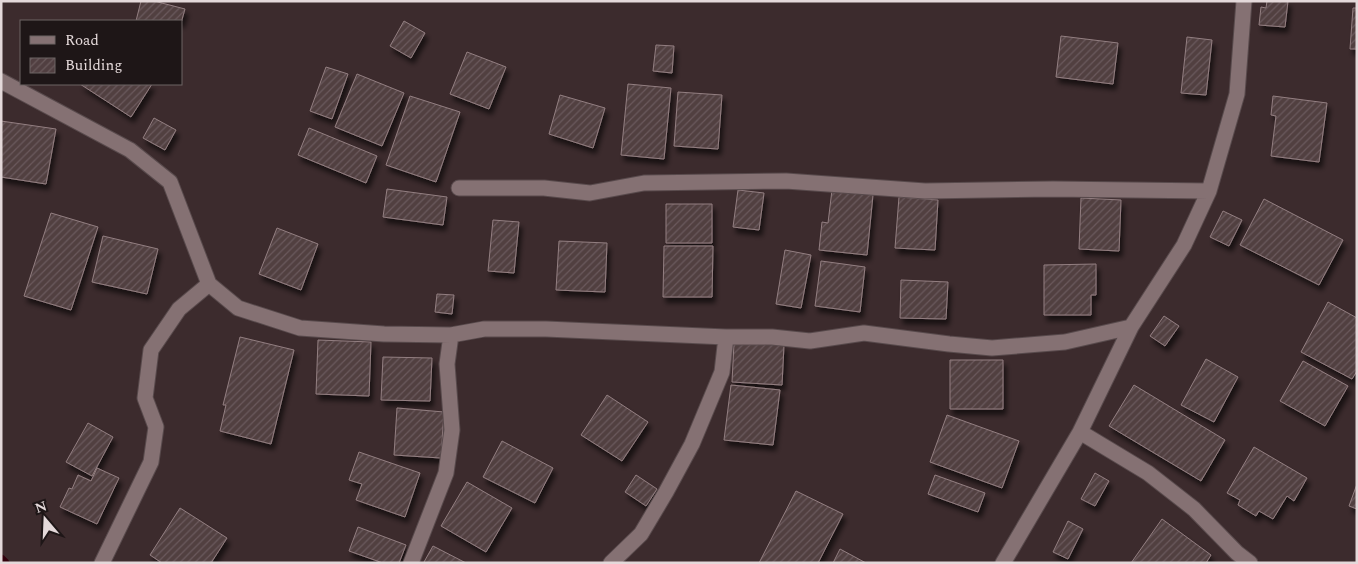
<svg xmlns="http://www.w3.org/2000/svg" width="1358" height="564" viewBox="0 0 1358 564" font-family="Spectral,serif">
<style>
.lines{fill:none;stroke-linecap:round;stroke-linejoin:round}
.stream{stroke:#32000c;stroke-width:9}
.building{fill:url(#building-hatch);stroke:#937f81;filter:url(#shadow)}
.minor-casing{stroke:#584a4c;stroke-width:17}
.minor{stroke:#857173;stroke-width:15}
</style>
<defs>
<pattern id="building-hatch" width="6" height="6" patternUnits="userSpaceOnUse" patternTransform="scale(1.25)"><rect width="6" height="6" fill="#513f41"/><path d="M-1 1l2-2M0 6l6-6M5 7l2-2" fill="none" stroke="#6a5a5c"/></pattern>
<filter id="shadow"><feDropShadow dx="3" dy="5.5" stdDeviation="2.5" flood-color="#0009"/></filter>
</defs>
<rect width="100%" height="100%" fill="#3c2b2d"/>
<g class="lines">
<path class="stream" d="M 1,559 L 5,563"/>
</g>
<path class="building" d="M 141,1 L 154,1 L 185,9 L 181,23 L 181,21 L 136,21 Z
M 1267,1 L 1288,1 L 1285,27 L 1259,25 L 1261,7 L 1266,8 Z
M 1353,8 L 1357,8 L 1357,49 L 1350,49 Z
M 404,21 L 425,33 L 411,58 L 390,46 Z
M 1061,36 L 1118,43 L 1113,84 L 1056,77 Z
M 1187,37 L 1212,40 L 1206,95 L 1181,93 Z
M 656,45 L 674,46 L 672,73 L 653,71 Z
M 467,52 L 506,67 L 489,109 L 450,94 Z
M 326,67 L 348,74 L 332,119 L 310,111 Z
M 357,74 L 404,93 L 382,146 L 335,127 Z
M 80,84 L 152,84 L 131,117 Z
M 628,84 L 671,88 L 664,159 L 621,155 Z
M 678,92 L 722,95 L 718,149 L 674,146 Z
M 560,95 L 605,108 L 593,148 L 549,134 Z
M 410,96 L 460,112 L 436,182 L 386,165 Z
M 1273,96 L 1327,103 L 1319,162 L 1271,156 L 1276,116 L 1271,115 Z
M 154,118 L 176,130 L 165,150 L 143,138 Z
M 1,121 L 56,129 L 46,184 L 1,177 Z
M 309,128 L 377,156 L 366,183 L 298,155 Z
M 387,189 L 447,197 L 443,225 L 383,217 Z
M 738,190 L 764,193 L 759,230 L 733,227 Z
M 832,190 L 873,195 L 867,255 L 819,250 L 822,222 L 828,223 Z
M 899,197 L 938,200 L 935,250 L 895,248 Z
M 1081,198 L 1121,200 L 1119,251 L 1079,249 Z
M 1264,199 L 1343,240 L 1319,285 L 1240,245 Z
M 666,204 L 712,204 L 712,243 L 666,243 Z
M 1223,211 L 1242,220 L 1229,246 L 1210,237 Z
M 51,213 L 98,227 L 71,310 L 24,296 Z
M 493,220 L 519,222 L 514,273 L 488,271 Z
M 277,228 L 318,244 L 301,290 L 259,274 Z
M 103,236 L 158,249 L 147,294 L 92,282 Z
M 559,241 L 607,243 L 605,292 L 556,290 Z
M 664,246 L 713,246 L 712,297 L 663,297 Z
M 785,250 L 811,255 L 801,308 L 776,304 Z
M 821,261 L 865,267 L 860,312 L 815,306 Z
M 1096,264 L 1096,295 L 1091,295 L 1091,315 L 1044,315 L 1044,265 Z
M 901,280 L 948,282 L 946,319 L 900,318 Z
M 437,294 L 454,295 L 452,314 L 435,312 Z
M 1328,302 L 1357,318 L 1357,371 L 1352,379 L 1301,352 Z
M 1164,316 L 1179,326 L 1165,346 L 1150,336 Z
M 240,337 L 294,350 L 271,444 L 220,431 L 226,405 L 223,405 Z
M 318,340 L 371,342 L 369,396 L 316,394 Z
M 734,343 L 784,345 L 782,385 L 732,382 Z
M 383,357 L 432,358 L 430,401 L 381,400 Z
M 1206,359 L 1238,377 L 1214,422 L 1181,405 Z
M 950,360 L 1003,360 L 1003,409 L 950,409 Z
M 1303,361 L 1348,386 L 1325,426 L 1280,401 Z
M 731,385 L 780,390 L 773,445 L 724,440 Z
M 1134,385 L 1225,440 L 1201,481 L 1109,426 Z
M 607,395 L 648,422 L 622,461 L 581,435 Z
M 397,408 L 444,412 L 441,458 L 394,455 Z
M 947,415 L 1019,441 L 1002,488 L 930,462 Z
M 88,423 L 113,437 L 92,476 L 66,462 Z
M 502,441 L 553,468 L 535,503 L 483,477 Z
M 1254,447 L 1307,478 L 1294,501 L 1287,496 L 1273,519 L 1259,511 L 1256,516 L 1238,505 L 1240,500 L 1227,493 Z
M 359,452 L 420,473 L 405,517 L 356,500 L 362,484 L 349,480 Z
M 97,468 L 119,478 L 97,524 L 60,507 L 69,488 L 72,489 L 78,475 L 91,481 Z
M 1095,473 L 1109,481 L 1095,506 L 1081,499 Z
M 636,475 L 657,489 L 646,506 L 625,492 Z
M 935,475 L 985,493 L 978,512 L 928,494 Z
M 467,482 L 512,508 L 486,552 L 441,526 Z
M 1357,484 L 1357,509 L 1349,506 Z
M 796,491 L 843,514 L 818,563 L 759,563 Z
M 180,508 L 227,538 L 211,563 L 162,563 L 150,555 Z
M 1162,519 L 1211,555 L 1206,563 L 1131,563 Z
M 1068,521 L 1083,529 L 1068,559 L 1053,552 Z
M 358,527 L 406,545 L 399,563 L 383,563 L 349,551 Z
M 433,546 L 466,563 L 425,563 L 424,562 Z
M 840,549 L 866,563 L 833,563 Z"/>
<g class="lines">
<defs>
<path id="minor" d="M 1,81 L 130,150 L 170,182 L 209,284 L 238,308 L 300,328 L 384,334 L 451,335 L 484,329 L 546,329 L 726,337 L 772,337 L 810,341 L 864,333 L 949,344 L 992,348 L 1065,342 L 1131,327
M 459,188 L 544,188 L 590,193 L 644,183 L 786,181 L 925,191 L 1053,189 L 1209,191
M 1080,432 L 1148,473 L 1194,509 L 1237,553 L 1250,563
M 102,563 L 151,462 L 156,427 L 145,398 L 151,350 L 179,309 L 209,284
M 411,563 L 446,473 L 452,430 L 447,364 L 451,335
M 611,563 L 641,534 L 666,492 L 692,444 L 722,372 L 726,337
M 1003,563 L 1080,432 L 1131,327 L 1184,245 L 1209,191 L 1237,94 L 1244,1"/>
</defs>
<use href="#minor" class="minor-casing"/>
<use href="#minor" class="minor"/>
</g>
<rect width="1358" height="564" fill="none" stroke="#e4d9da" stroke-width="5"/>
<rect x="20" y="20" width="162" height="65" fill="#1e1617" stroke="#6d6465"/>
<rect x="30" y="36" width="25" height="8" fill="#857173" stroke="#6d6465"/>
<text x="65" y="45" font-size="15" fill="#e4d9da">Road</text>
<rect x="30" y="58" width="25" height="15" fill="url(#building-hatch)" stroke="#6d6465"/>
<text x="65" y="70" font-size="15" fill="#e4d9da">Building</text>
<g transform="translate(45 519) rotate(341)" stroke="#1e1617" stroke-width="4" paint-order="stroke">
<path d="M0-4L9 19L0 12L-9 19Z" fill="#e4d9da"/>
<text y="-8" font-size="14" font-weight="bold" text-anchor="middle" fill="#e4d9da">N</text>
</g>
</svg>
